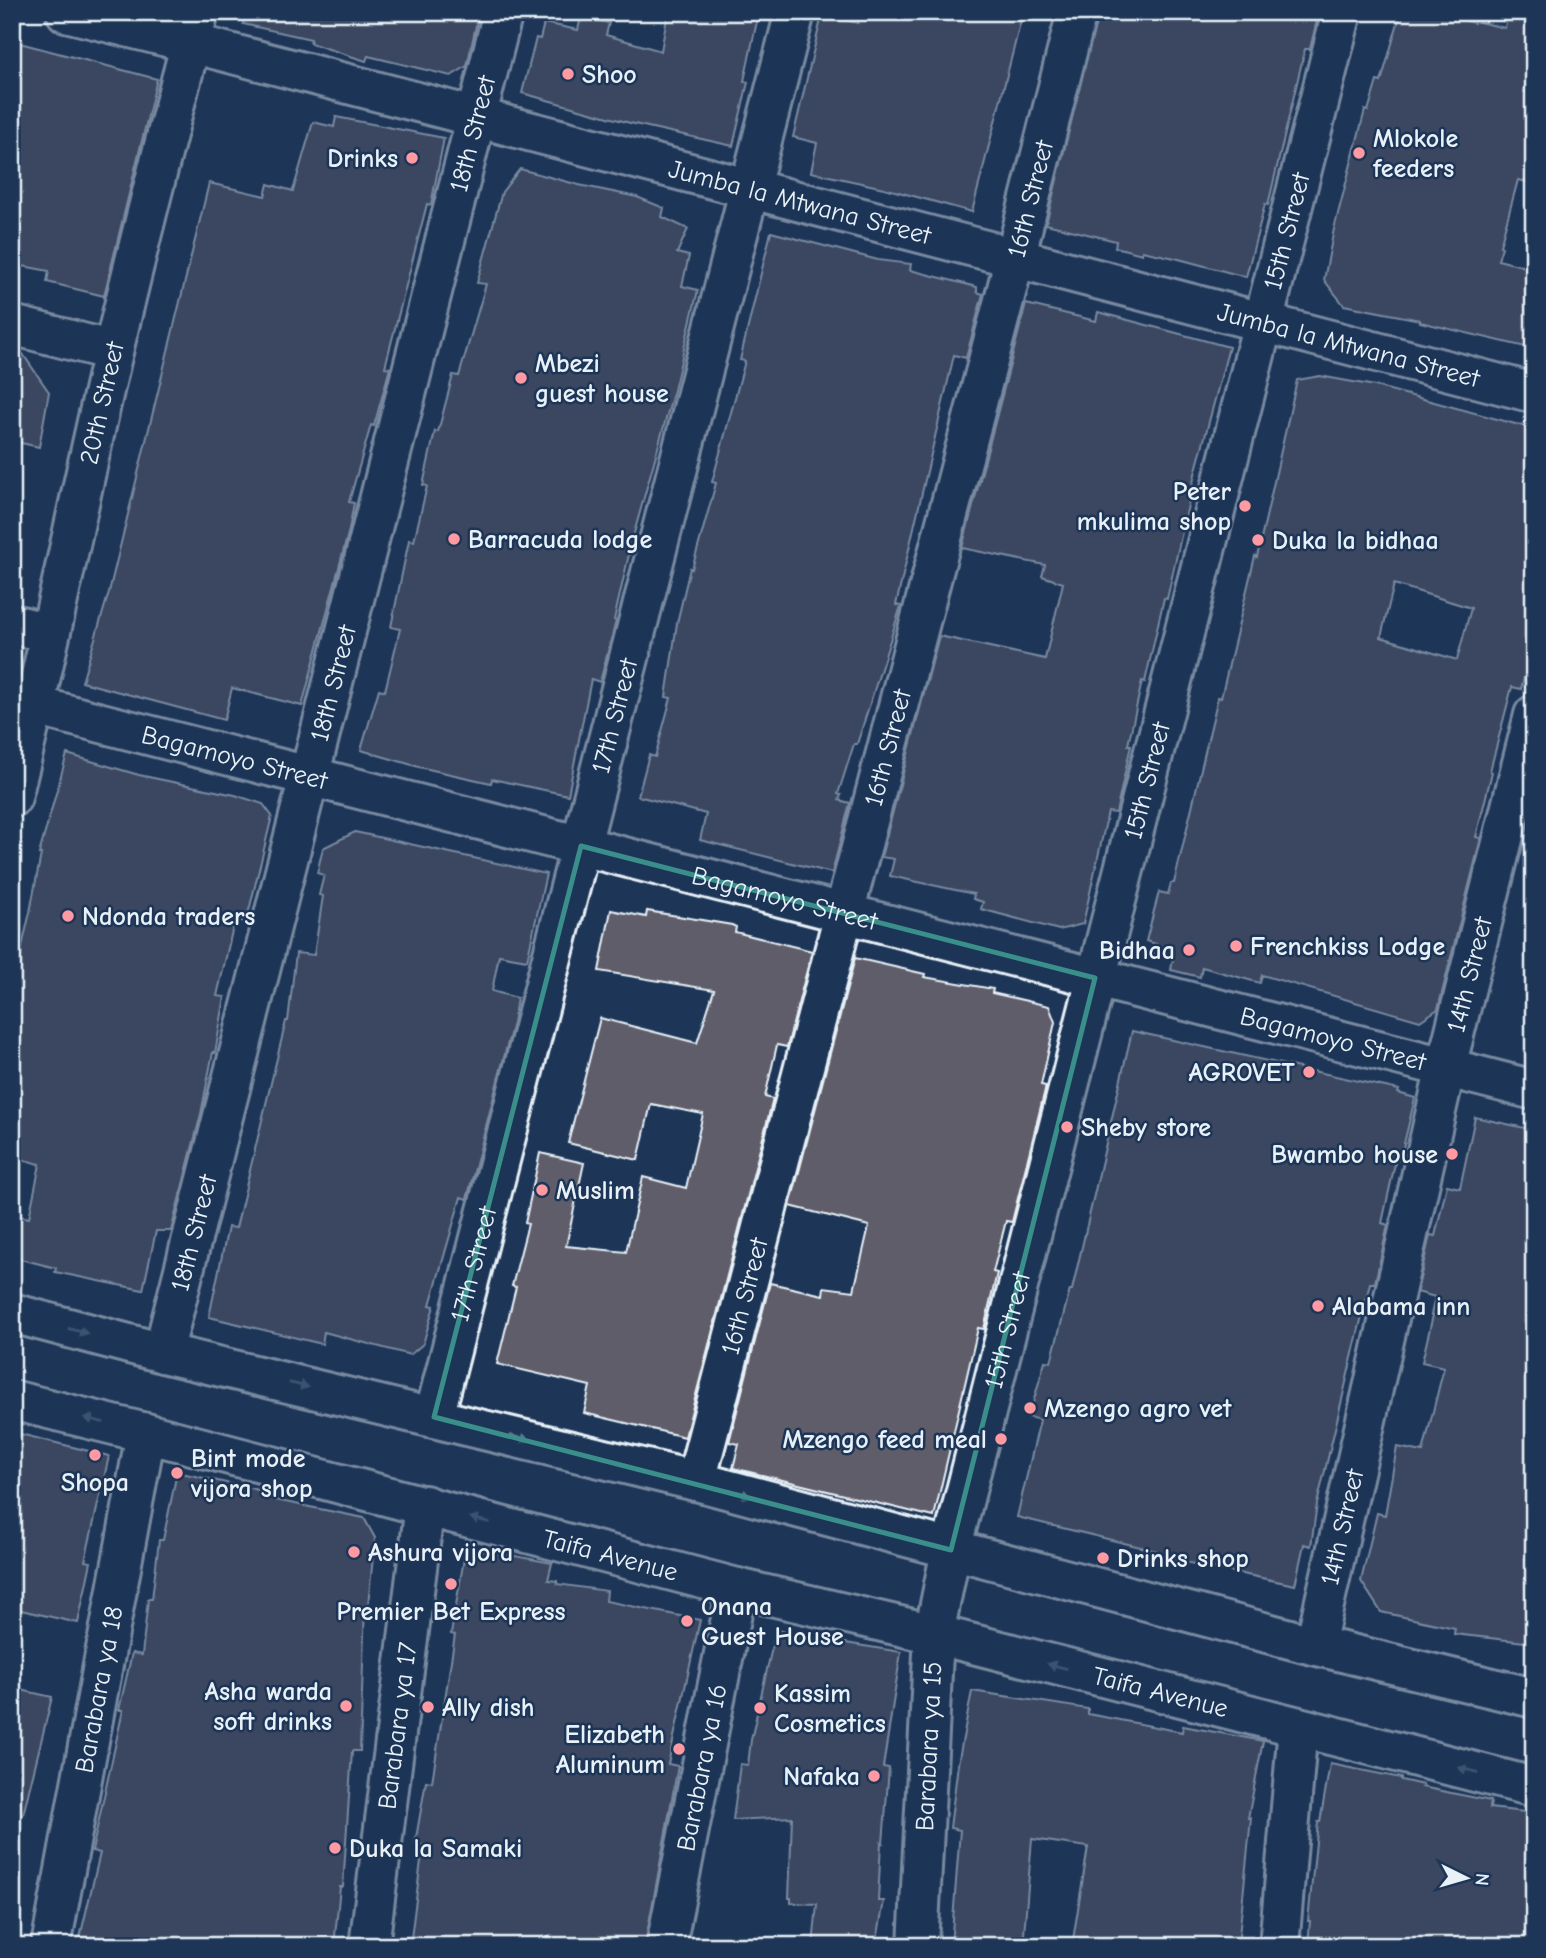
<svg xmlns="http://www.w3.org/2000/svg" width="1546" height="1958" viewBox="0 0 1546 1958" font-family="'Comic Neue',sans-serif">
<style>
.building{fill:#5f5d6a;stroke:#e8f1f8;stroke-width:2;fill-rule:evenodd}
.lines{fill:none;stroke-linecap:round;stroke-linejoin:round}
.minor-casing{stroke:#e8f1f8;stroke-width:44}
.primary-casing{stroke:#e8f1f8;stroke-width:44}
.minor{stroke:#1d3557;stroke-width:38}
.primary{stroke:#1d3557;stroke-width:38}
.oneway{fill:#64778f}
.marked{fill:none;stroke:#3a8f8a;stroke-width:5;stroke-linejoin:round}
.poi-dot{fill:#ff9aa2;stroke:#1d3557;stroke-width:2.5}
.labels{text-anchor:middle;stroke-width:5;stroke-linejoin:round;paint-order:stroke}
.poi-label{font-size:26px;font-weight:bold;fill:#e8f1f8;stroke:#1d3557;text-anchor:start}
.street-label{font-size:26px;fill:#e8f1f8;stroke:#1d3557}
</style>
<rect width="100%" height="100%" fill="#1d3557"/>
<filter id="ink" filterUnits="userSpaceOnUse"><feTurbulence type="fractalNoise" baseFrequency=".0143" numOctaves="2"/><feDisplacementMap in="SourceGraphic" scale="14" xChannelSelector="R" yChannelSelector="G"/><feConvolveMatrix kernelMatrix="1 2 1 2 8 2 1 2 1" color-interpolation-filters="sRGB"/></filter>
<g filter="url(#ink)">
<path class="building" d="M 244,12 L 479,12 L 467,66 L 451,76 L 368,56 L 366,61 L 310,43 L 311,39 L 243,24 Z
M 668,12 L 759,12 L 744,81 L 748,82 L 733,146 L 630,123 L 522,93 L 536,38 L 540,39 L 544,23 L 578,30 L 581,17 L 609,23 L 606,35 L 661,51 Z
M 860,12 L 1023,12 L 972,212 L 884,188 L 811,172 L 817,143 L 793,137 L 822,15 L 858,23 Z
M 1098,12 L 1319,12 L 1310,49 L 1305,49 L 1268,205 L 1265,204 L 1246,277 L 1175,258 L 1142,251 L 1142,254 L 1115,247 L 1116,241 L 1046,224 Z
M 1401,12 L 1437,12 L 1474,23 L 1475,21 L 1505,28 L 1508,12 L 1534,12 L 1534,54 L 1524,92 L 1534,94 L 1534,157 L 1527,182 L 1518,180 L 1500,246 L 1502,247 L 1498,260 L 1534,269 L 1534,349 L 1420,322 L 1420,320 L 1344,305 L 1324,280 L 1334,229 L 1365,110 L 1368,111 L 1377,81 L 1381,82 Z
M 12,41 L 157,79 L 104,296 L 47,282 L 49,271 L 12,264 Z
M 336,117 L 444,138 L 431,205 L 427,204 L 385,367 L 390,368 L 374,426 L 371,425 L 349,502 L 354,503 L 349,530 L 302,706 L 232,688 L 224,720 L 82,682 L 109,592 L 209,183 L 265,196 L 268,184 L 293,191 L 313,122 L 334,127 Z
M 520,169 L 579,185 L 637,197 L 664,208 L 662,217 L 688,229 L 677,253 L 689,256 L 682,286 L 698,290 L 674,390 L 633,537 L 614,620 L 616,621 L 600,682 L 591,679 L 568,795 L 492,779 L 491,783 L 419,767 L 361,750 L 379,689 L 385,691 L 400,629 L 391,627 L 409,540 L 414,541 L 427,486 L 423,485 L 435,431 L 438,432 L 453,375 L 459,376 L 486,284 L 477,283 L 502,192 Z
M 771,232 L 878,260 L 911,264 L 910,270 L 977,287 L 977,292 L 983,294 L 966,358 L 954,355 L 896,605 L 901,606 L 857,744 L 854,744 L 838,794 L 841,795 L 839,800 L 850,803 L 832,873 L 700,840 L 706,814 L 638,796 L 649,755 L 655,757 L 671,698 L 666,697 L 677,623 L 690,568 L 692,569 L 716,483 L 712,482 L 745,361 L 740,360 Z
M 1026,304 L 1096,321 L 1098,312 L 1229,347 L 1195,474 L 1167,599 L 1164,598 L 1145,682 L 1142,681 L 1128,745 L 1131,745 L 1116,813 L 1108,812 L 1083,924 L 1059,930 L 981,909 L 983,902 L 973,899 L 974,894 L 890,876 L 894,859 L 881,857 L 939,636 L 1045,659 L 1063,583 L 1042,576 L 1045,565 L 962,548 Z
M 12,348 L 20,350 L 49,392 L 39,447 L 12,441 Z
M 1320,376 L 1375,386 L 1534,429 L 1534,640 L 1521,689 L 1512,687 L 1490,771 L 1492,772 L 1476,837 L 1481,838 L 1438,1009 L 1420,1021 L 1262,975 L 1260,983 L 1202,967 L 1200,977 L 1171,970 L 1173,958 L 1154,954 L 1156,944 L 1146,941 L 1159,892 L 1168,894 L 1171,883 L 1174,883 L 1218,697 L 1221,698 L 1255,556 L 1257,557 L 1297,380 ZM 1394,584 L 1471,608 L 1457,660 L 1381,637 Z
M 67,754 L 139,775 L 235,795 L 263,804 L 272,816 L 246,923 L 235,918 L 217,996 L 225,997 L 215,1053 L 213,1052 L 201,1114 L 171,1231 L 156,1231 L 143,1290 L 55,1272 L 56,1268 L 12,1257 L 12,1214 L 29,1218 L 40,1164 L 12,1157 L 12,990 L 30,912 L 41,854 L 39,854 Z
M 355,832 L 546,874 L 527,960 L 499,955 L 492,991 L 517,998 L 513,1023 L 467,1199 L 461,1197 L 430,1305 L 434,1306 L 423,1344 L 410,1355 L 324,1332 L 322,1344 L 209,1317 L 228,1227 L 236,1228 L 286,1021 L 288,1021 L 296,953 L 314,955 L 323,896 L 319,895 L 324,875 L 317,873 L 323,848 Z
M 611,910 L 646,917 L 647,911 L 732,925 L 736,927 L 735,932 L 812,951 L 787,1047 L 777,1045 L 765,1097 L 773,1099 L 685,1437 L 584,1413 L 590,1386 L 497,1364 L 516,1287 L 512,1286 L 528,1224 L 525,1223 L 540,1153 L 584,1163 L 566,1246 L 626,1252 L 643,1177 L 686,1188 L 703,1114 L 651,1104 L 638,1160 L 568,1143 L 600,1018 L 697,1043 L 714,990 L 599,971 Z
M 855,958 L 925,974 L 924,977 L 993,989 L 992,993 L 1049,1006 L 1055,1022 L 1041,1085 L 1046,1086 L 1012,1222 L 1006,1221 L 993,1272 L 997,1273 L 984,1329 L 978,1328 L 934,1517 L 733,1468 L 739,1444 L 729,1442 L 770,1283 L 823,1295 L 824,1287 L 854,1291 L 869,1226 L 790,1206 Z
M 1132,1031 L 1399,1090 L 1398,1093 L 1415,1098 L 1400,1160 L 1396,1159 L 1382,1223 L 1388,1225 L 1375,1283 L 1370,1283 L 1354,1349 L 1317,1504 L 1311,1546 L 1304,1544 L 1295,1585 L 1156,1556 L 1157,1551 L 1017,1517 L 1040,1420 L 1029,1417 L 1045,1361 L 1051,1362 L 1070,1290 L 1072,1290 Z
M 1475,1117 L 1534,1130 L 1534,1643 L 1454,1634 L 1455,1628 L 1381,1612 L 1361,1581 L 1377,1513 L 1385,1515 L 1397,1447 L 1423,1452 L 1444,1367 L 1422,1362 L 1433,1315 L 1431,1315 L 1435,1297 L 1417,1292 L 1430,1235 L 1435,1236 L 1447,1185 L 1460,1188 Z
M 12,1432 L 109,1456 L 85,1561 L 91,1562 L 78,1623 L 12,1608 Z
M 177,1472 L 276,1494 L 275,1500 L 364,1518 L 375,1538 L 368,1605 L 365,1605 L 360,1751 L 352,1751 L 343,1887 L 340,1887 L 334,1946 L 78,1946 L 100,1853 L 92,1851 L 123,1710 L 119,1710 L 132,1653 L 142,1655 L 148,1599 L 152,1599 L 159,1540 L 163,1540 Z
M 466,1547 L 552,1563 L 548,1580 L 557,1581 L 557,1584 L 607,1591 L 606,1601 L 700,1620 L 668,1764 L 678,1766 L 645,1946 L 410,1946 L 423,1845 L 415,1844 L 426,1781 L 432,1782 L 455,1635 L 451,1634 Z
M 776,1630 L 833,1643 L 833,1641 L 901,1652 L 883,1767 L 889,1768 L 883,1843 L 881,1842 L 878,1901 L 884,1901 L 876,1946 L 813,1946 L 817,1904 L 791,1903 L 791,1898 L 789,1898 L 792,1817 L 733,1820 L 740,1764 L 748,1765 L 751,1740 Z
M 21,1690 L 52,1697 L 23,1815 L 12,1814 L 12,1728 Z
M 972,1691 L 1088,1709 L 1088,1714 L 1182,1732 L 1183,1726 L 1263,1741 L 1248,1818 L 1251,1818 L 1238,1946 L 1072,1946 L 1088,1847 L 1032,1839 L 1023,1946 L 951,1946 L 960,1830 L 950,1828 L 958,1764 Z
M 1330,1764 L 1401,1778 L 1401,1780 L 1423,1785 L 1422,1787 L 1491,1801 L 1490,1808 L 1534,1813 L 1534,1946 L 1308,1946 L 1310,1921 L 1308,1921 L 1318,1822 L 1320,1822 Z"/>
<g class="lines">
<defs>
<g id="minor">
<path id="s1" d="M 66,12 L 191,43 L 1534,393"/>
<path d="M 12,325 L 113,351"/>
<path d="M 12,624 L 49,633"/>
<path id="s2" d="M 35,706 L 1534,1090"/>
<path id="s3" d="M 12,797 C 50,649 78,500 113,352 C 140,238 169,125 199,12"/>
<path id="s4" d="M 163,1353 L 503,12"/>
<path id="s5" d="M 434,1417 L 795,12"/>
<path id="s6" d="M 696,1481 L 1015,258 L 1077,12"/>
<path id="s7" d="M 1315,1645 L 1446,1067 L 1534,715"/>
<path id="s8" d="M 51,1946 L 146,1433"/>
<path id="s9" d="M 369,1946 L 425,1505"/>
<path id="s10" d="M 666,1946 L 737,1588"/>
<path id="s11" d="M 918,1946 L 934,1634 L 951,1550 L 1342,12"/>
<path d="M 1279,1946 L 1298,1727"/>
</g>
<g id="primary">
<path d="M 12,1313 L 163,1353 L 696,1481 L 1301,1642 L 1534,1698"/>
<path id="s12" d="M 12,1400 L 146,1433 L 737,1588 L 934,1634 L 1534,1787"/>
</g>
</defs>
<use href="#minor" class="minor-casing"/>
<use href="#primary" class="primary-casing"/>
<use href="#minor" class="minor"/>
<use href="#primary" class="primary"/>
</g>
<defs><path id="oneway-solid" d="M-6-.8H1V-3.2L6.5 0L1 3.2V.8H-6Z" transform="scale(1.75)"/></defs>
<g class="oneway">
<use href="#oneway-solid" transform="translate(78 1331) rotate(15)"/>
<use href="#oneway-solid" transform="translate(299 1385) rotate(13)"/>
<use href="#oneway-solid" transform="translate(94 1420) rotate(-166)"/>
<use href="#oneway-solid" transform="translate(520 1438) rotate(14)"/>
<use href="#oneway-solid" transform="translate(741 1494) rotate(15)"/>
<use href="#oneway-solid" transform="translate(480 1520) rotate(-165)"/>
<use href="#oneway-solid" transform="translate(1057 1666) rotate(-166)"/>
<use href="#oneway-solid" transform="translate(1468 1770) rotate(-166)"/>
</g>
</g>
<path d="M0 0H1546V1958H0ZM 581,846 L 1095,978 L 951,1550 L 434,1417 Z" fill="#1d3557" fill-opacity=".55" fill-rule="evenodd"/>
<path class="marked" d="M 581,846 L 1095,978 L 951,1550 L 434,1417 Z"/>
<g class="poi-dot">
<circle cx="568" cy="74" r="7"/>
<circle cx="1359" cy="153" r="7"/>
<circle cx="412" cy="158" r="7"/>
<circle cx="521" cy="378" r="7"/>
<circle cx="1245" cy="506" r="7"/>
<circle cx="454" cy="539" r="7"/>
<circle cx="1258" cy="540" r="7"/>
<circle cx="68" cy="916" r="7"/>
<circle cx="1236" cy="946" r="7"/>
<circle cx="1189" cy="950" r="7"/>
<circle cx="1309" cy="1072" r="7"/>
<circle cx="1067" cy="1127" r="7"/>
<circle cx="1452" cy="1154" r="7"/>
<circle cx="542" cy="1190" r="7"/>
<circle cx="1318" cy="1306" r="7"/>
<circle cx="1030" cy="1408" r="7"/>
<circle cx="1001" cy="1439" r="7"/>
<circle cx="95" cy="1455" r="7"/>
<circle cx="177" cy="1473" r="7"/>
<circle cx="354" cy="1552" r="7"/>
<circle cx="1103" cy="1558" r="7"/>
<circle cx="451" cy="1584" r="7"/>
<circle cx="687" cy="1621" r="7"/>
<circle cx="346" cy="1706" r="7"/>
<circle cx="428" cy="1707" r="7"/>
<circle cx="760" cy="1708" r="7"/>
<circle cx="679" cy="1749" r="7"/>
<circle cx="874" cy="1776" r="7"/>
<circle cx="335" cy="1848" r="7"/>
</g>
<g class="labels">
<g class="poi-label">
<text x="582" y="83">Shoo</text>
<text x="1373" y="147">Mlokole<tspan x="1373" dy="30">feeders</tspan></text>
<text x="398" y="167" text-anchor="end">Drinks</text>
<text x="535" y="372">Mbezi<tspan x="535" dy="30">guest house</tspan></text>
<text x="1231" y="500" text-anchor="end">Peter<tspan x="1231" dy="30">mkulima shop</tspan></text>
<text x="468" y="548">Barracuda lodge</text>
<text x="1272" y="549">Duka la bidhaa</text>
<text x="82" y="925">Ndonda traders</text>
<text x="1250" y="955">Frenchkiss Lodge</text>
<text x="1175" y="959" text-anchor="end">Bidhaa</text>
<text x="1295" y="1081" text-anchor="end">AGROVET</text>
<text x="1081" y="1136">Sheby store</text>
<text x="1438" y="1163" text-anchor="end">Bwambo house</text>
<text x="556" y="1199">Muslim</text>
<text x="1332" y="1315">Alabama inn</text>
<text x="1044" y="1417">Mzengo agro vet</text>
<text x="987" y="1448" text-anchor="end">Mzengo feed meal</text>
<text x="191" y="1467">Bint mode<tspan x="191" dy="30">vijora shop</tspan></text>
<text x="95" y="1491" text-anchor="middle">Shopa</text>
<text x="368" y="1561">Ashura vijora</text>
<text x="1117" y="1567">Drinks shop</text>
<text x="701" y="1615">Onana<tspan x="701" dy="30">Guest House</tspan></text>
<text x="451" y="1620" text-anchor="middle">Premier Bet Express</text>
<text x="332" y="1700" text-anchor="end">Asha warda<tspan x="332" dy="30">soft drinks</tspan></text>
<text x="774" y="1702">Kassim<tspan x="774" dy="30">Cosmetics</tspan></text>
<text x="442" y="1716">Ally dish</text>
<text x="665" y="1743" text-anchor="end">Elizabeth<tspan x="665" dy="30">Aluminum</tspan></text>
<text x="860" y="1785" text-anchor="end">Nafaka</text>
<text x="349" y="1857">Duka la Samaki</text>
</g>
<g class="street-label">
<text dy="9" stroke="none"><textPath href="#s4" startOffset="1258">18th Street</textPath></text>
<text dy="9" stroke="none"><textPath href="#s6" startOffset="1325">16th Street</textPath></text>
<text dy="9" stroke="none"><textPath href="#s1" startOffset="758">Jumba la Mtwana Street</textPath></text>
<text dy="9" stroke="none"><textPath href="#s11" startOffset="1759">15th Street</textPath></text>
<text dy="9" stroke="none"><textPath href="#s1" startOffset="1325">Jumba la Mtwana Street</textPath></text>
<text dy="9" stroke="none"><textPath href="#s3" startOffset="404">20th Street</textPath></text>
<text dy="9" stroke="none"><textPath href="#s4" startOffset="691">18th Street</textPath></text>
<text dy="9" stroke="none"><textPath href="#s5" startOffset="724">17th Street</textPath></text>
<text dy="9" stroke="none"><textPath href="#s6" startOffset="758">16th Street</textPath></text>
<text dy="9" stroke="none"><textPath href="#s2" startOffset="206">Bagamoyo Street</textPath></text>
<text dy="9" stroke="none"><textPath href="#s11" startOffset="1192">15th Street</textPath></text>
<text dy="9" stroke="none"><textPath href="#s2" startOffset="774">Bagamoyo Street</textPath></text>
<text dy="9" stroke="none"><textPath href="#s7" startOffset="688">14th Street</textPath></text>
<text dy="9" stroke="none"><textPath href="#s2" startOffset="1340">Bagamoyo Street</textPath></text>
<text dy="9" stroke="none"><textPath href="#s4" startOffset="124">18th Street</textPath></text>
<text dy="9" stroke="none"><textPath href="#s5" startOffset="158">17th Street</textPath></text>
<text dy="9" stroke="none"><textPath href="#s6" startOffset="191">16th Street</textPath></text>
<text dy="9" stroke="none"><textPath href="#s11" startOffset="625">15th Street</textPath></text>
<text dy="9" stroke="none"><textPath href="#s7" startOffset="121">14th Street</textPath></text>
<text dy="9" stroke="none"><textPath href="#s12" startOffset="618">Taifa Avenue</textPath></text>
<text dy="9" stroke="none"><textPath href="#s8" startOffset="261">Barabara ya 18</textPath></text>
<text dy="9" stroke="none"><textPath href="#s12" startOffset="1185">Taifa Avenue</textPath></text>
<text dy="9" stroke="none"><textPath href="#s9" startOffset="222">Barabara ya 17</textPath></text>
<text dy="9" stroke="none"><textPath href="#s11" startOffset="200">Barabara ya 15</textPath></text>
<text dy="9" stroke="none"><textPath href="#s10" startOffset="182">Barabara ya 16</textPath></text>
</g>
</g>
<rect width="1546" height="1958" fill="none" stroke="#1d3557" stroke-width="42"/>
<rect x="21" y="21" width="1504" height="1916" fill="none" stroke="#e8f1f8" stroke-width="2.5" filter="url(#ink)"/>
<g transform="translate(1466 1878) rotate(95)" stroke="#1d3557" stroke-width="5" paint-order="stroke">
<path d="M0-5L12 26L0 18L-12 26Z" fill="#e8f1f8"/>
<text y="-10" font-size="19" font-weight="bold" text-anchor="middle" fill="#e8f1f8">N</text>
</g>
</svg>
